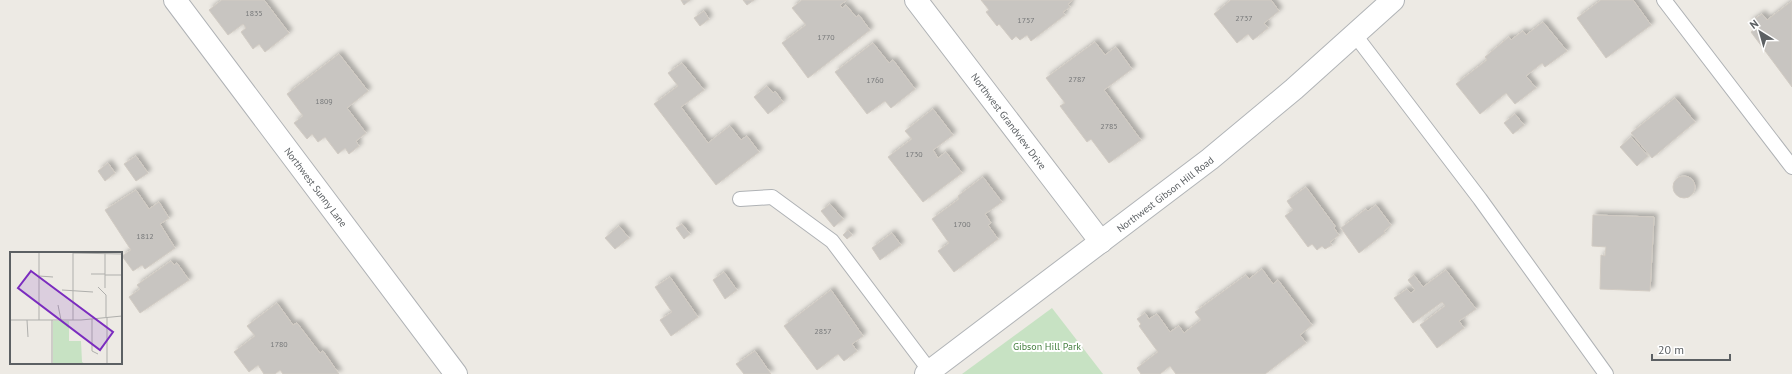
<svg xmlns="http://www.w3.org/2000/svg" width="1792" height="374" viewBox="0 0 1792 374" font-family="'PT Sans',sans-serif">
<style>
.green{fill:#c7e2c3}
.building{fill:#c8c5c1;stroke:#d1cbc3;filter:url(#shadow)}
.lines{fill:none;stroke-linecap:round;stroke-linejoin:round}
.lane-casing{stroke:#afb2b5;stroke-width:16}
.street-casing{stroke:#afb2b5;stroke-width:24}
.secondary-casing{stroke:#b1b4b7;stroke-width:24}
.lane{stroke:#fff;stroke-width:14}
.street{stroke:#fff;stroke-width:22}
.secondary{stroke:#fff;stroke-width:22}
.labels{text-anchor:middle;stroke-width:4;stroke-linejoin:round;paint-order:stroke}
.number-label{font-size:8px;fill:#77797a}
.street-label{font-size:10px;fill:#5c6063;stroke:#fff}
.park-label{font-size:10px;fill:#447f3f;stroke:#fff}
.inset-road{fill:none;stroke:#afafac;stroke-width:1}
.view{fill:#7b2cbf;fill-opacity:0.15;stroke:#7b2cbf;stroke-width:2}
.inset-edge{fill:none;stroke:#5c6063;stroke-width:2}
</style>
<defs>
<filter id="shadow"><feDropShadow dx="3.5" dy="-3.5" stdDeviation="2" flood-color="#0004"/></filter>
</defs>
<rect width="100%" height="100%" fill="#edeae4"/>
<path class="green" d="M 1052,308 L 1103,374 L 962,374 Z"/>
<path class="building" d="M 222,0 L 264,0 L 289,33 L 265,52 L 259,44 L 253,49 L 241,32 L 246,28 L 243,24 L 228,35 L 209,10 Z
M 681,0 L 690,0 L 684,5 Z
M 743,0 L 754,0 L 747,5 Z
M 802,0 L 847,0 L 840,5 L 842,8 L 846,5 L 856,17 L 859,15 L 870,30 L 808,78 L 782,43 L 806,25 L 792,8 Z
M 981,0 L 1073,0 L 1068,4 L 1070,7 L 1063,12 L 1065,15 L 1031,41 L 1027,35 L 1020,40 L 1016,36 L 1012,40 L 999,24 L 997,26 L 986,12 L 989,10 Z
M 1231,0 L 1271,0 L 1279,11 L 1264,23 L 1268,28 L 1253,40 L 1248,34 L 1237,43 L 1214,14 Z
M 1601,0 L 1633,0 L 1651,25 L 1606,58 L 1577,18 Z
M 1792,1 L 1792,87 L 1751,32 L 1754,30 L 1749,23 L 1762,14 L 1767,20 Z
M 704,11 L 709,19 L 700,26 L 694,18 Z
M 1543,22 L 1567,51 L 1545,67 L 1542,63 L 1526,76 L 1536,88 L 1515,104 L 1506,93 L 1480,114 L 1456,84 L 1487,60 L 1485,57 L 1509,37 L 1511,40 L 1523,31 L 1526,35 Z
M 1095,42 L 1105,55 L 1116,47 L 1132,69 L 1104,90 L 1141,140 L 1109,163 L 1091,139 L 1087,142 L 1060,106 L 1065,103 L 1046,78 Z
M 873,43 L 889,63 L 893,60 L 915,89 L 891,108 L 885,101 L 867,114 L 835,72 Z
M 339,54 L 368,91 L 347,108 L 366,133 L 356,141 L 359,146 L 349,154 L 345,148 L 338,154 L 325,137 L 318,142 L 312,134 L 307,139 L 294,123 L 303,116 L 287,94 Z
M 682,63 L 704,90 L 681,107 L 708,143 L 730,126 L 741,140 L 747,136 L 759,152 L 716,185 L 654,104 L 678,86 L 668,73 Z
M 767,86 L 773,93 L 775,91 L 783,102 L 768,114 L 754,97 Z
M 1675,98 L 1695,122 L 1652,158 L 1631,133 Z
M 933,109 L 953,135 L 933,150 L 938,158 L 946,152 L 962,173 L 923,202 L 888,157 L 912,139 L 905,131 Z
M 1515,114 L 1524,125 L 1513,134 L 1504,123 Z
M 1631,137 L 1648,156 L 1637,166 L 1620,147 Z
M 136,156 L 148,173 L 136,181 L 124,164 Z
M 108,163 L 115,173 L 105,181 L 98,171 Z
M1673 187a11 11 0 1 1 22 0a11 11 0 1 1-22 0Z
M 983,177 L 1002,202 L 985,214 L 991,223 L 988,225 L 998,239 L 954,272 L 938,251 L 949,243 L 932,219 L 959,199 L 958,196 Z
M 1306,187 L 1335,226 L 1334,228 L 1339,235 L 1330,242 L 1332,245 L 1325,249 L 1322,246 L 1317,250 L 1312,244 L 1308,247 L 1285,216 L 1293,210 L 1287,201 Z
M 136,190 L 149,209 L 159,202 L 169,218 L 160,224 L 175,248 L 145,269 L 142,265 L 133,271 L 122,256 L 131,250 L 105,210 Z
M 830,204 L 843,219 L 834,227 L 821,211 Z
M 1376,205 L 1391,225 L 1384,231 L 1385,233 L 1359,253 L 1341,228 L 1366,209 L 1368,211 Z
M 1593,215 L 1654,217 L 1650,291 L 1600,289 L 1601,255 L 1605,256 L 1606,247 L 1592,246 Z
M 682,224 L 690,234 L 684,239 L 676,228 Z
M 619,226 L 629,238 L 615,249 L 605,238 Z
M 848,230 L 852,235 L 847,239 L 843,235 Z
M 892,233 L 901,245 L 880,260 L 872,248 Z
M 171,261 L 174,265 L 177,263 L 189,280 L 140,313 L 129,297 L 140,289 L 137,285 Z
M 1262,269 L 1273,284 L 1278,280 L 1312,325 L 1300,335 L 1306,343 L 1265,374 L 1176,374 L 1170,366 L 1160,374 L 1141,374 L 1137,368 L 1158,352 L 1139,326 L 1141,324 L 1137,319 L 1145,313 L 1149,319 L 1157,314 L 1170,332 L 1179,326 L 1184,333 L 1201,320 L 1195,312 L 1246,275 L 1249,279 Z
M 1446,270 L 1476,309 L 1459,321 L 1464,328 L 1437,348 L 1420,325 L 1445,306 L 1442,302 L 1413,323 L 1394,298 L 1407,289 L 1411,293 L 1415,290 L 1408,280 L 1414,275 L 1423,287 Z
M 724,272 L 737,290 L 725,299 L 713,280 Z
M 670,277 L 698,317 L 671,336 L 660,320 L 672,312 L 655,287 Z
M 831,290 L 863,336 L 852,344 L 857,351 L 844,361 L 838,354 L 817,370 L 784,326 Z
M 277,303 L 293,325 L 297,323 L 320,353 L 323,351 L 339,374 L 283,374 L 280,370 L 275,374 L 264,374 L 258,365 L 249,372 L 234,352 L 255,336 L 247,326 Z
M 755,351 L 771,374 L 744,374 L 736,364 Z"/>
<g class="lines">
<defs>
<path id="lane" d="M 1664,0 L 1792,167
M 1355,35 L 1480,199 L 1606,374
M 740,199 L 772,197 L 832,241 L 930,371"/>
<path id="street" d="M 175,0 L 456,374
M 916,0 L 1101,242"/>
<path id="secondary" d="M 926,374 L 1210,159 L 1294,89 L 1393,0"/>
</defs>
<use href="#lane" class="lane-casing"/>
<use href="#street" class="street-casing"/>
<use href="#secondary" class="secondary-casing"/>
<use href="#lane" class="lane"/>
<use href="#street" class="street"/>
<use href="#secondary" class="secondary"/>
</g>
<g class="labels">
<g class="number-label">
<text x="254" y="16">1835</text>
<text x="1244" y="21">2737</text>
<text x="1026" y="23">1757</text>
<text x="826" y="40">1770</text>
<text x="1077" y="82">2787</text>
<text x="875" y="83">1760</text>
<text x="324" y="104">1809</text>
<text x="1109" y="129">2785</text>
<text x="914" y="157">1730</text>
<text x="962" y="227">1700</text>
<text x="145" y="239">1812</text>
<text x="823" y="334">2857</text>
<text x="279" y="347">1780</text>
</g>
<g class="street-label">
<text transform="translate(1009 121) rotate(53)" y="4">Northwest Grandview Drive</text>
<text transform="translate(316 187) rotate(53)" y="4">Northwest Sunny Lane</text>
<text transform="translate(1165 194) rotate(-37)" y="4">Northwest Gibson Hill Road</text>
</g>
<g class="park-label">
<text x="1047" y="350">Gibson Hill Park</text>
</g>
</g>
<g transform="translate(10 252)">
<rect width="112" height="112" fill="#edeae4"/>
<path d="M 43,69 L 59,69 L 59,89 L 71,89 L 72,110 L 75,112 L 43,112 Z" fill="#c7e2c3"/>
<path class="inset-road" d="M 29,0 L 29,68M 63,0 L 63,68M 63,1 L 112,2M 95,1 L 95,36M 81,22 L 95,22M 95,23 L 112,23M 29,24 L 43,25M 88,35 L 96,43 L 96,65M 52,38 L 83,40M 48,53 L 51,68M 97,65 L 97,112M 82,67 L 82,99 L 88,102M 0,68 L 71,68 L 112,64M 17,68 L 18,85M 42,68 L 42,112"/>
<path class="view" d="M 21,19 L 103,80 L 90,98 L 8,36 Z"/>
<rect width="112" height="112" class="inset-edge"/>
</g>
<g transform="translate(1760 32) rotate(323)" stroke="#ffffff" stroke-width="3" paint-order="stroke">
<path d="M0-3L7 15L0 10L-7 15Z" fill="#5c6063"/>
<text y="-6" font-size="11" font-weight="bold" text-anchor="middle" fill="#5c6063">N</text>
</g>
<path d="M1652 354v6h78v-6" fill="none" stroke="#5c6063" stroke-width="2"/>
<text x="1658" y="354" font-size="12" fill="#5c6063" stroke="#ffffff" stroke-width="3" paint-order="stroke">20 m</text>
</svg>
